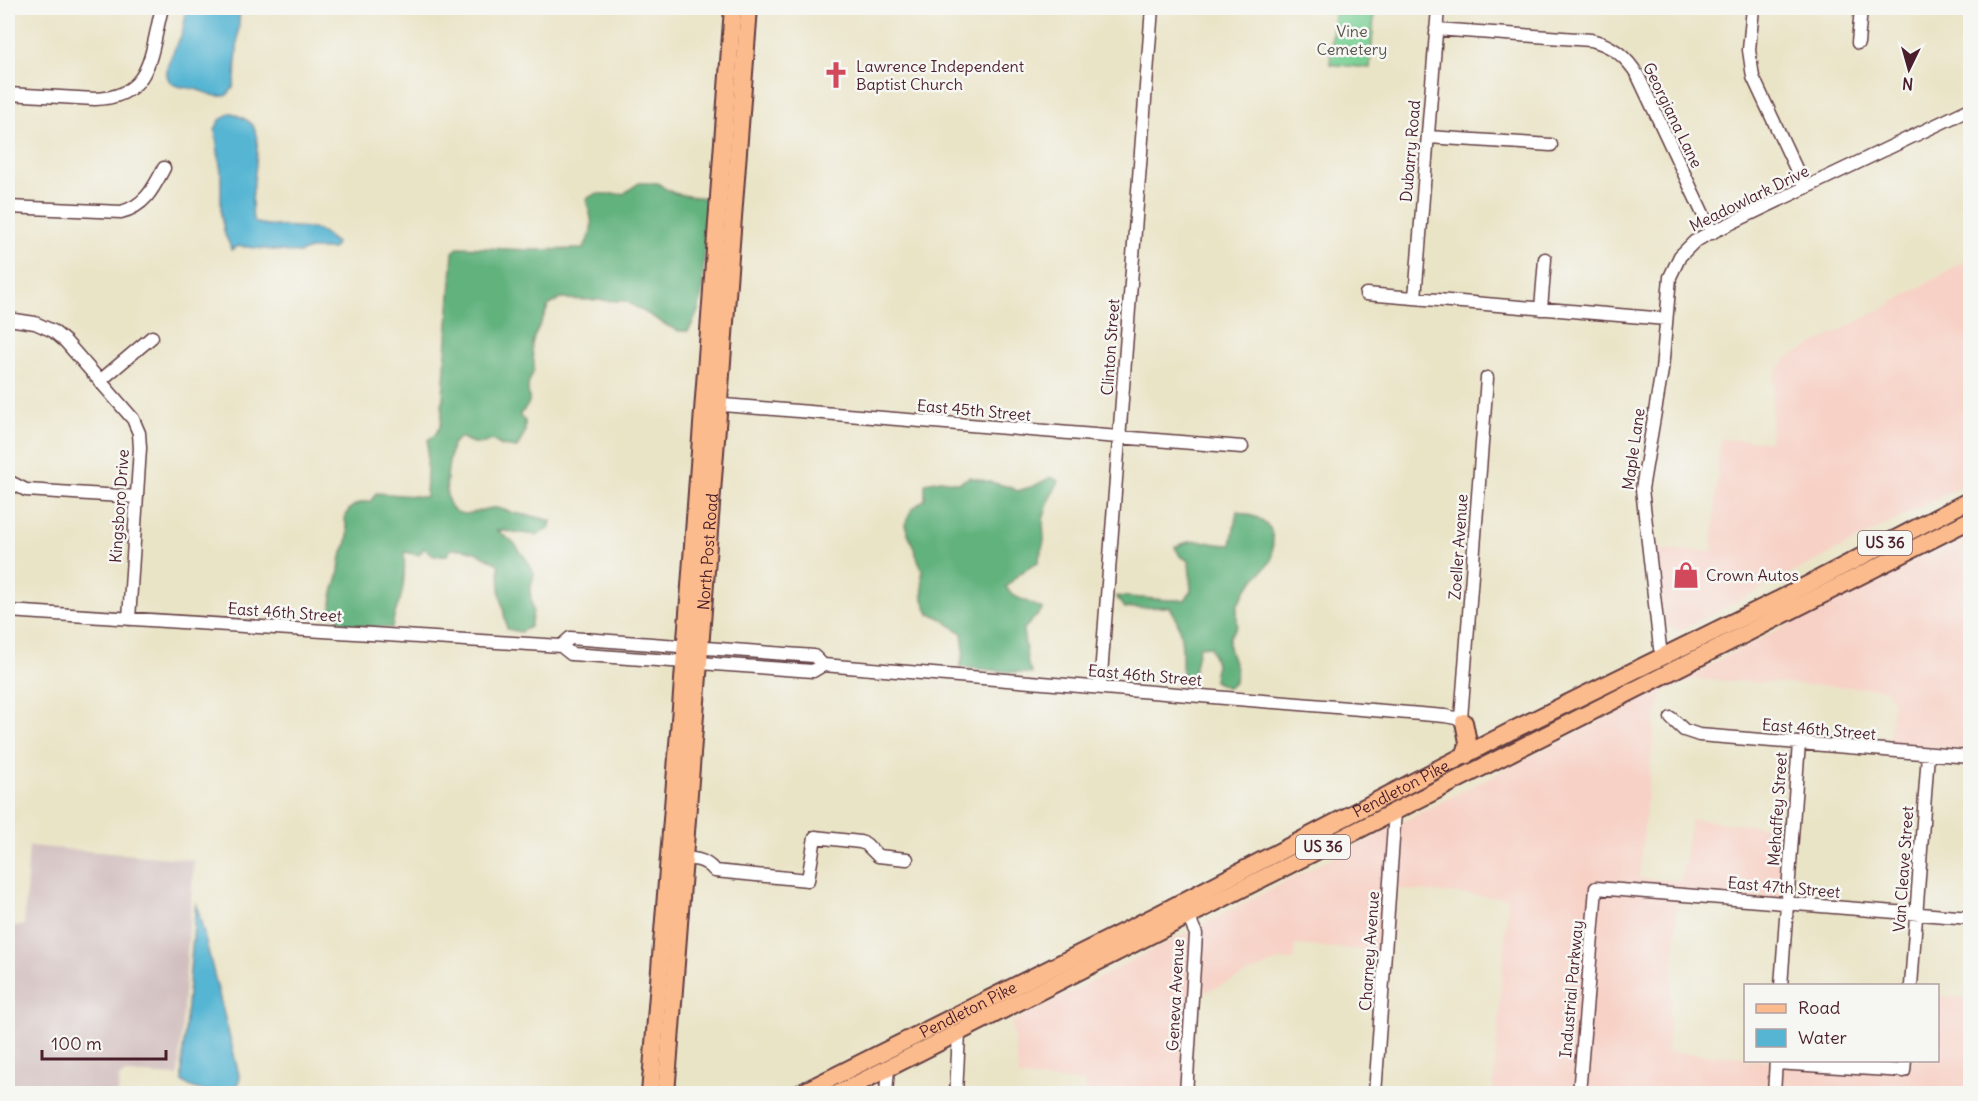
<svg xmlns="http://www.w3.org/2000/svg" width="1978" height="1101" viewBox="0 0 1978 1101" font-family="Delius,sans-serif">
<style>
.built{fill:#f7d1c6}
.industrial{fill:#d2bfbf}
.green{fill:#79d094;stroke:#627860;stroke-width:1.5}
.forest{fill:#62b27e;stroke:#566854;stroke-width:1.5}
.water{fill:#55b5d3;stroke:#506a7f;stroke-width:1.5}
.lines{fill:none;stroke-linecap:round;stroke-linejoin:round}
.minor-casing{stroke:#623d42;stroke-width:15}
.major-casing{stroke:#623d42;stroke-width:20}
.minor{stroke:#fff;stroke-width:12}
.major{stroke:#fbbb8d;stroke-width:16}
.labels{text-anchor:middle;stroke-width:5;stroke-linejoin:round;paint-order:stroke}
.shield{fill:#f6f6f2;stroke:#7e6067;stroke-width:1.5}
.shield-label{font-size:15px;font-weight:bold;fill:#4a1f2b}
.park-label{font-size:16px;fill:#58544a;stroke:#f6f6f2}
.poi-label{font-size:16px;fill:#4a1f2b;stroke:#f6f6f2;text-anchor:start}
.street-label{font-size:16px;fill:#4a1f2b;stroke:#f6f6f2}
</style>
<rect width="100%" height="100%" fill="#f6f6f2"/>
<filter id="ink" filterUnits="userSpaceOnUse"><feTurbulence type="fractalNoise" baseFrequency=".0167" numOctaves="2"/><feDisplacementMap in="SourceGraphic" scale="12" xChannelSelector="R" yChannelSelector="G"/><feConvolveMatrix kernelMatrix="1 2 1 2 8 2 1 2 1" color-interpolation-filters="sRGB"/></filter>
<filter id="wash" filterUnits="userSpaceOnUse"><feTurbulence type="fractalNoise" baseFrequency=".008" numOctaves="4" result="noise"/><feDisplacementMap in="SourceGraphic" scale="24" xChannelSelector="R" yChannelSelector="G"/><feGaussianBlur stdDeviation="1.35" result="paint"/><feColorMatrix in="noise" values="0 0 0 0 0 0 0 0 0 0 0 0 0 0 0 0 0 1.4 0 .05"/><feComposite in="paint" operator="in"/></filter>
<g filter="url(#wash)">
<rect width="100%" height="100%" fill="#eae4c7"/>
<path class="built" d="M 1970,258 L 1970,482 L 1679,631 L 1664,625 L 1656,550 L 1712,551 L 1720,439 L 1770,441 L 1774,379 L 1779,368 L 1787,358 L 1882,309 Z
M 1970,531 L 1970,750 L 1889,744 L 1893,701 L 1885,689 L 1694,679 L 1663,692 L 1655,719 L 1639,878 L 1681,881 L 1691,819 L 1786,829 L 1780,901 L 1679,893 L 1667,1052 L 1745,1057 L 1746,1060 L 1804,1061 L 1897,1066 L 1898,1061 L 1938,1060 L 1938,996 L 1970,998 L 1970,1093 L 1493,1093 L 1508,898 L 1396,889 L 1390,952 L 1295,945 L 1294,960 L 1280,960 L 1198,995 L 1190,1093 L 1085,1093 L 1083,1082 L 1019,1077 L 1012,1022 Z"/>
<path class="industrial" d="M 29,846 L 194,860 L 178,1076 L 126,1073 L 119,1077 L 118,1093 L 8,1093 L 8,925 L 24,926 Z"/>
<path class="green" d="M 1334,13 L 1374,16 L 1370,68 L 1330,64 Z"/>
<path class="forest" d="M 639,183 L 658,183 C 673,197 690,196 709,198 C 711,214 707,229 705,245 C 701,279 708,300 688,331 L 679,331 L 668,326 L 626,301 L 560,299 L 548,306 C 544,320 534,331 532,345 C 531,351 534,358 534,364 C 535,371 531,376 529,382 C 524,397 538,397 519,415 L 525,421 L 525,432 L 517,448 L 502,446 L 492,440 C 479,446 472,444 461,437 L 452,444 C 450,462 435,511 464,514 C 474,514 486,507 496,508 C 504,509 511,513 519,514 C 530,516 540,517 551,521 L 549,529 L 537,535 L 496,530 L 514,543 L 529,563 L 534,574 L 530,591 L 533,612 L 530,627 L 520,632 L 507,629 L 500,593 L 499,565 C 485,555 468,547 451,549 L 447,555 L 434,556 L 424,548 L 419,555 L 404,552 C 405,568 405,584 400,600 C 396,610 393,617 392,628 C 381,627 350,627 342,622 C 323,609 334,592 338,576 C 340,570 339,563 341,557 C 344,550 348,543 348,535 C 349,527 342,522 347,513 C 352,504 361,502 371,501 L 376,493 L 426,497 L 428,440 L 435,435 L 441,425 L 453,252 L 459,247 L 531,250 L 583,249 C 595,228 593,222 586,199 L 595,194 L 623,194 Z
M 969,477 L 1010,487 L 1017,491 L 1034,486 L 1051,477 L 1059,481 L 1049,500 L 1043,520 L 1044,541 L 1038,562 L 1019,574 L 1006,587 L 1012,595 L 1043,609 L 1023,630 L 1028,665 L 1032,674 L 960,667 L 964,651 L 962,633 L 937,616 L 929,614 L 923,599 L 922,570 L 905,525 L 912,509 L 925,499 L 925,483 L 941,480 L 959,483 Z
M 1237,511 L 1258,518 L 1270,528 L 1273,538 L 1272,560 L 1247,588 L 1237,606 L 1237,626 L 1229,638 L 1229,648 L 1236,669 L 1235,682 L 1228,688 L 1214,681 L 1216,663 L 1210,646 L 1199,647 L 1192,683 L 1182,683 C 1182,657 1185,629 1170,607 L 1124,608 L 1116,596 L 1169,600 L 1185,600 L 1191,591 L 1189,561 L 1180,556 L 1175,547 C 1199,535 1206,545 1231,545 Z"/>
<path class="water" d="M 186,8 L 240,8 L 235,78 L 233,88 L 227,95 C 216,99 206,92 195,89 C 187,87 174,88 169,80 C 161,70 177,46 181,36 C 185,27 185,17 186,8 Z
M 230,113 L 233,113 C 239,117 250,120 253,126 C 265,146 246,198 254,222 C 272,229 297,224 317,230 C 326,233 330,240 336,243 L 333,249 L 310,249 L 299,253 L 239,246 L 231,250 L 230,245 L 225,235 L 221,216 L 221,172 L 215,130 L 219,121 Z
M 196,902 L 240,1079 L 234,1090 C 215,1091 197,1094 182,1081 L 182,1064 Z"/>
</g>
<g filter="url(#ink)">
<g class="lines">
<defs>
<path id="minor" d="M 1753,8 L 1749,50 L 1753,77 L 1805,188
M 1436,29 L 1591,40 C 1612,45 1627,57 1638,76 L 1712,233
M 1858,43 L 1861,8
M 8,94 L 95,99 C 153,97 150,53 162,8
M 1428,137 L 1551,145
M 8,207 L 121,212 C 145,206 153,189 164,168
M 1366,294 L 1666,319
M 1415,298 L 1438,8
M 1541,309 L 1545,259
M 8,319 L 35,323 L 53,331 L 66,342 L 133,419 L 139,433 L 140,448 L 129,619
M 100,381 L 152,337
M 711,404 L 1242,447
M 8,481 L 26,490 L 137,497
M 8,611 L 561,646 L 571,654 L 813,671 L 823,665 L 1445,716 L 1461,719 L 1464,722
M 561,646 L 570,638 L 814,656 L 823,665
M 1664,655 L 1660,648 L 1642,489 L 1662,370 L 1670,277 L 1680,256 L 1694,242 L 1704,236 L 1970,109
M 1100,688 L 1152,8
M 1671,718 L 1684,730 L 1699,735 L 1970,757
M 1461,719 L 1487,378
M 676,859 C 693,858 704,858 715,871 L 808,880 L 815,837 L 860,842 L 866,844 L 878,856 L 907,859
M 1781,986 L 1799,743
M 1911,986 L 1928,754
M 1776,1063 L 1904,1071 L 1905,1060
M 886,1094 L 888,1068
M 956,1094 L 959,1033
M 1186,1094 L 1196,934 L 1186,911
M 1375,1094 L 1395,811
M 1579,1094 L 1596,888 L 1970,918
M 1774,1094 L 1776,1060"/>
<g id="major">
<path d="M 1464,722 L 1468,742 L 1465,756"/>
<path d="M 650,1094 L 681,707 L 733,8"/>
<path id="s1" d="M 666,1094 L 749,8"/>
<path id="s2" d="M 799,1094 L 1157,915 L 1511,731 L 1778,600 L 1970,500"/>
<path d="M 837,1094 L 1970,520"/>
</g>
</defs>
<use href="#minor" class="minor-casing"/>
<use href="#major" class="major-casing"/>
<use href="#minor" class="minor"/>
<use href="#major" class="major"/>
</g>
</g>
<defs>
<symbol id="church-bare" viewBox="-9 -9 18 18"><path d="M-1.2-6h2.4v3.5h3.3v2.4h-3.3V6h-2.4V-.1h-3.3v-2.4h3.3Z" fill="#d1495b" stroke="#f6f6f2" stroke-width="2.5" paint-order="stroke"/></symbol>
<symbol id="shop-bare" viewBox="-9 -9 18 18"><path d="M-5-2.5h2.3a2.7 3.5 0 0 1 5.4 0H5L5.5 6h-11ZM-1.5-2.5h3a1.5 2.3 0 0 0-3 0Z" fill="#d1495b" stroke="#f6f6f2" stroke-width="2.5" paint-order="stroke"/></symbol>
</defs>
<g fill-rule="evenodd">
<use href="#church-bare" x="817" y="56" width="38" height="38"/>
<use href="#shop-bare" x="1667" y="556" width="38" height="38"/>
</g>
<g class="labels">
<g class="shield">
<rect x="1858" y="531" width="54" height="24" rx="4.5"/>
<rect x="1296" y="835" width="54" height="24" rx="4.5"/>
</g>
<g class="shield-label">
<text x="1885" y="548">US 36</text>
<text x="1323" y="852">US 36</text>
</g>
<g class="park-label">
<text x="1352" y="37">Vine<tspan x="1352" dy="18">Cemetery</tspan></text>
</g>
<g class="poi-label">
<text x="856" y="72">Lawrence Independent<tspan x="856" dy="18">Baptist Church</tspan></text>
<text x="1706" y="581">Crown Autos</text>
</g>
<g class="street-label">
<text transform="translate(1673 115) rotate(64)" y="6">Georgiana Lane</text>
<text transform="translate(1410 151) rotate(-85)" y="6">Dubarry Road</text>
<text transform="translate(1749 198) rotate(-26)" y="6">Meadowlark Drive</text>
<text transform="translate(1110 347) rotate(-86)" y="6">Clinton Street</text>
<text transform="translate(974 410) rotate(5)" y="6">East 45th Street</text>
<text transform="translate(1633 449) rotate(-82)" y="6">Maple Lane</text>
<text transform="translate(119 506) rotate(-86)" y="6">Kingsboro Drive</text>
<text transform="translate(1458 547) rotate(-86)" y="6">Zoeller Avenue</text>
<text dy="6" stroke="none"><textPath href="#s1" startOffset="544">North Post Road</textPath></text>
<text transform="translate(285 612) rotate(4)" y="6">East 46th Street</text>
<text transform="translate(1145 675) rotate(5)" y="6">East 46th Street</text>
<text transform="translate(1819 729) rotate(5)" y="6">East 46th Street</text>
<text dy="6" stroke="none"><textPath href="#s2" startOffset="675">Pendleton Pike</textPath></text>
<text transform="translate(1777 809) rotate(-86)" y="6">Mehaffey Street</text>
<text transform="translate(1903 869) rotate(-86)" y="6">Van Cleave Street</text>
<text transform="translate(1784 887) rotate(5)" y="6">East 47th Street</text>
<text transform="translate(1369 951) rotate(-86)" y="6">Charney Avenue</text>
<text transform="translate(1571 989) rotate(-85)" y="6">Industrial Parkway</text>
<text transform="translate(1175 995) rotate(-87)" y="6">Geneva Avenue</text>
<text dy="6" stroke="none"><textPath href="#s2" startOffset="189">Pendleton Pike</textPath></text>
</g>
</g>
<rect width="1978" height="1101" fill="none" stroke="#f6f6f2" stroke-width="30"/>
<rect x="1744" y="984" width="195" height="78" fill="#f6f6f2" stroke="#b1a0a2" stroke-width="1.5"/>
<rect x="1756" y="1004" width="30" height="9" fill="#fbbb8d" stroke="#b1a0a2" stroke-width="1.5"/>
<text x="1798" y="1014" font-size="18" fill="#4a1f2b">Road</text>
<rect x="1756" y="1029" width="30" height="18" fill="#55b5d3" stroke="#b1a0a2" stroke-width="1.5"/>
<text x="1798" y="1044" font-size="18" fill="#4a1f2b">Water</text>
<g transform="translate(1909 69) rotate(185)" stroke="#f6f6f2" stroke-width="4.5" paint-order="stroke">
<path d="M0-4.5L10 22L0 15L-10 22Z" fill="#4a1f2b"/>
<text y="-9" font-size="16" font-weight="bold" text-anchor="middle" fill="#4a1f2b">N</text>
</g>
<path d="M42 1050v9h124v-9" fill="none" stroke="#4a1f2b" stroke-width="3"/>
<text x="51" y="1050" font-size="18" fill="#4a1f2b" stroke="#f6f6f2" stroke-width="4.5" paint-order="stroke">100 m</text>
</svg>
